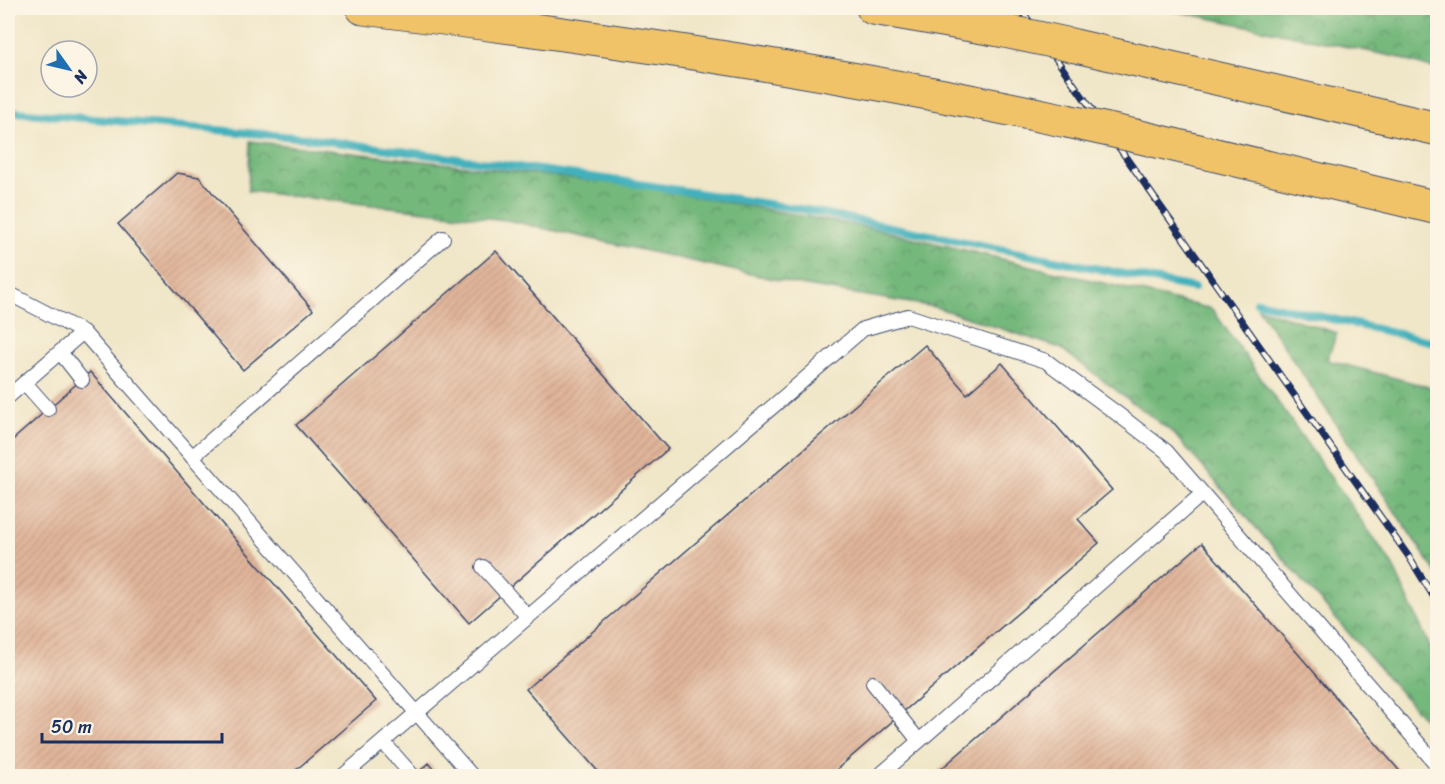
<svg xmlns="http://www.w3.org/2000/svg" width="1445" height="784" viewBox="0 0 1445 784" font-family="Sriracha,sans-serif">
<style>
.forest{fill:url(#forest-crowns);stroke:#48746c;stroke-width:1.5}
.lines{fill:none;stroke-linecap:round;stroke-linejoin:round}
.stream{stroke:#42b1bc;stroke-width:8}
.building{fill:url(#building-hatch)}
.lane-casing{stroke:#3b4a6e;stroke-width:16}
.highway-casing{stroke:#3b4a6e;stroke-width:35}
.lane{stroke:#fff;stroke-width:14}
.highway{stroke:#f1c369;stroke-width:33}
.rail-casing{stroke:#1b2f5e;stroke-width:7}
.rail{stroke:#fcf5e5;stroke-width:4.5;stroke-dasharray:14;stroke-linecap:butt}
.highway-bridge-casing{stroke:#3b4a6e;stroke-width:35;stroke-linecap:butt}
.highway-bridge{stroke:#f1c369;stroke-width:33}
</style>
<defs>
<pattern id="forest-crowns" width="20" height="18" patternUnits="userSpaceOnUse" patternTransform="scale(1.5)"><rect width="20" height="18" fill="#75b87b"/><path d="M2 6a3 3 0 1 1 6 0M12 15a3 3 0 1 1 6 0" fill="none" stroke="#5f9668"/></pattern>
<pattern id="building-hatch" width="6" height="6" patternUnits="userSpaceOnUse" patternTransform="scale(1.5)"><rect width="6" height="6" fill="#e1b59a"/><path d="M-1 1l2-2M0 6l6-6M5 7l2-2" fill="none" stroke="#c09c87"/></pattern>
</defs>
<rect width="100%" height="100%" fill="#fcf5e5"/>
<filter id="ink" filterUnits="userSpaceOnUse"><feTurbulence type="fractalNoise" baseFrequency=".0167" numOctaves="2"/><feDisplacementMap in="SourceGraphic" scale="12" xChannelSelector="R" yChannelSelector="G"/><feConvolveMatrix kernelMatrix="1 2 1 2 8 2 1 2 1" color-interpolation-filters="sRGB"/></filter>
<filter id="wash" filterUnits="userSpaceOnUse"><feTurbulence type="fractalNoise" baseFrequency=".008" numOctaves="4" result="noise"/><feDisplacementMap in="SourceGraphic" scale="24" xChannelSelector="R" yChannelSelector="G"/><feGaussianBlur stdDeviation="1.35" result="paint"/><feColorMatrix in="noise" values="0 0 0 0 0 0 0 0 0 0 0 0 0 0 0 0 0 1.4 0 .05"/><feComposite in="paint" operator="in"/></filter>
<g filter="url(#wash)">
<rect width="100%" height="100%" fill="#f0e6c8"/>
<path class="forest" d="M 1160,8 L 1437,8 L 1437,70 L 1396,57 Z
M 250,141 L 638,186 L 880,230 L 1212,309 L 1392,564 L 1437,662 L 1437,734 L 1173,433 L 1060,348 L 935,307 L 800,285 L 506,220 L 248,191 Z
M 1258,308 L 1337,333 L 1327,360 L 1437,389 L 1437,574 Z"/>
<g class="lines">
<path class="stream" d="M 16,112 L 306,138 L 620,181 L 806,210 L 1194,288
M 1257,302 L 1438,343"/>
</g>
<g id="blocks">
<path class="building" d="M 177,173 L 199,177 L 313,310 L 243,370 L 118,224 Z
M 496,251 L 668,449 L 469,623 L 296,425 Z
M 925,345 L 967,394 L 1002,363 L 1112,490 L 1078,519 L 1099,543 L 829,776 L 602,776 L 526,689 Z
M 90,372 L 376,701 L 289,776 L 8,776 L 8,444 Z
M 1202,543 L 1404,776 L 933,776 Z
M 429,763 L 440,776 L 414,776 Z"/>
</g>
</g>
<g filter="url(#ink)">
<use href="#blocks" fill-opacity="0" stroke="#3b4a6e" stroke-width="1.5"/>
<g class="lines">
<defs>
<path id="lane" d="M 8,293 L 83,332 L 472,776
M 60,352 L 82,380
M 25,383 L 48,409
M 8,397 L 83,332
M 192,457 L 443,238
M 483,567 L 528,617
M 873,683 L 919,741
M 383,742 L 413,776
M 343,776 L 863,329 L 908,316 L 1046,361 L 1119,415 L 1166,451 L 1438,766
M 879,776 L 1202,494"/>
<path id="highway" d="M 363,8 C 599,37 835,71 1067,121
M 873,8 L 1000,30
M 1071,45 L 1438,129
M 1136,136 L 1438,208"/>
</defs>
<use href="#lane" class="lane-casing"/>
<use href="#highway" class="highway-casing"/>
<use href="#lane" class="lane"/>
<use href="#highway" class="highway"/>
<defs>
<path id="rail" d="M 1020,8 L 1409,557 L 1438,604"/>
</defs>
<use href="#rail" class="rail-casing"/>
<use href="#rail" class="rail"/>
<defs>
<path id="highway-bridge" d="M 1000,30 L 1071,45
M 1067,121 L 1136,136"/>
</defs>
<use href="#highway-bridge" class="highway-bridge-casing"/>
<use href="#highway-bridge" class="highway-bridge"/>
</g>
</g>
<rect width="1445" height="784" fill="none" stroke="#fcf5e5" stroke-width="30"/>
<g transform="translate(69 69) rotate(124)"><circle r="28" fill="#fcf5e5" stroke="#a2a6af" stroke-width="1.5"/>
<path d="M0-4.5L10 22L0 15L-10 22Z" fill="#1f6fb2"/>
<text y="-9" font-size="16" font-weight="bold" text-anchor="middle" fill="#1b2f5e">N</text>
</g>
<path d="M42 733v9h180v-9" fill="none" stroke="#1b2f5e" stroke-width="3"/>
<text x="51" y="733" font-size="18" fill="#1b2f5e" stroke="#fcf5e5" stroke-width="4.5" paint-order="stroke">50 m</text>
</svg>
